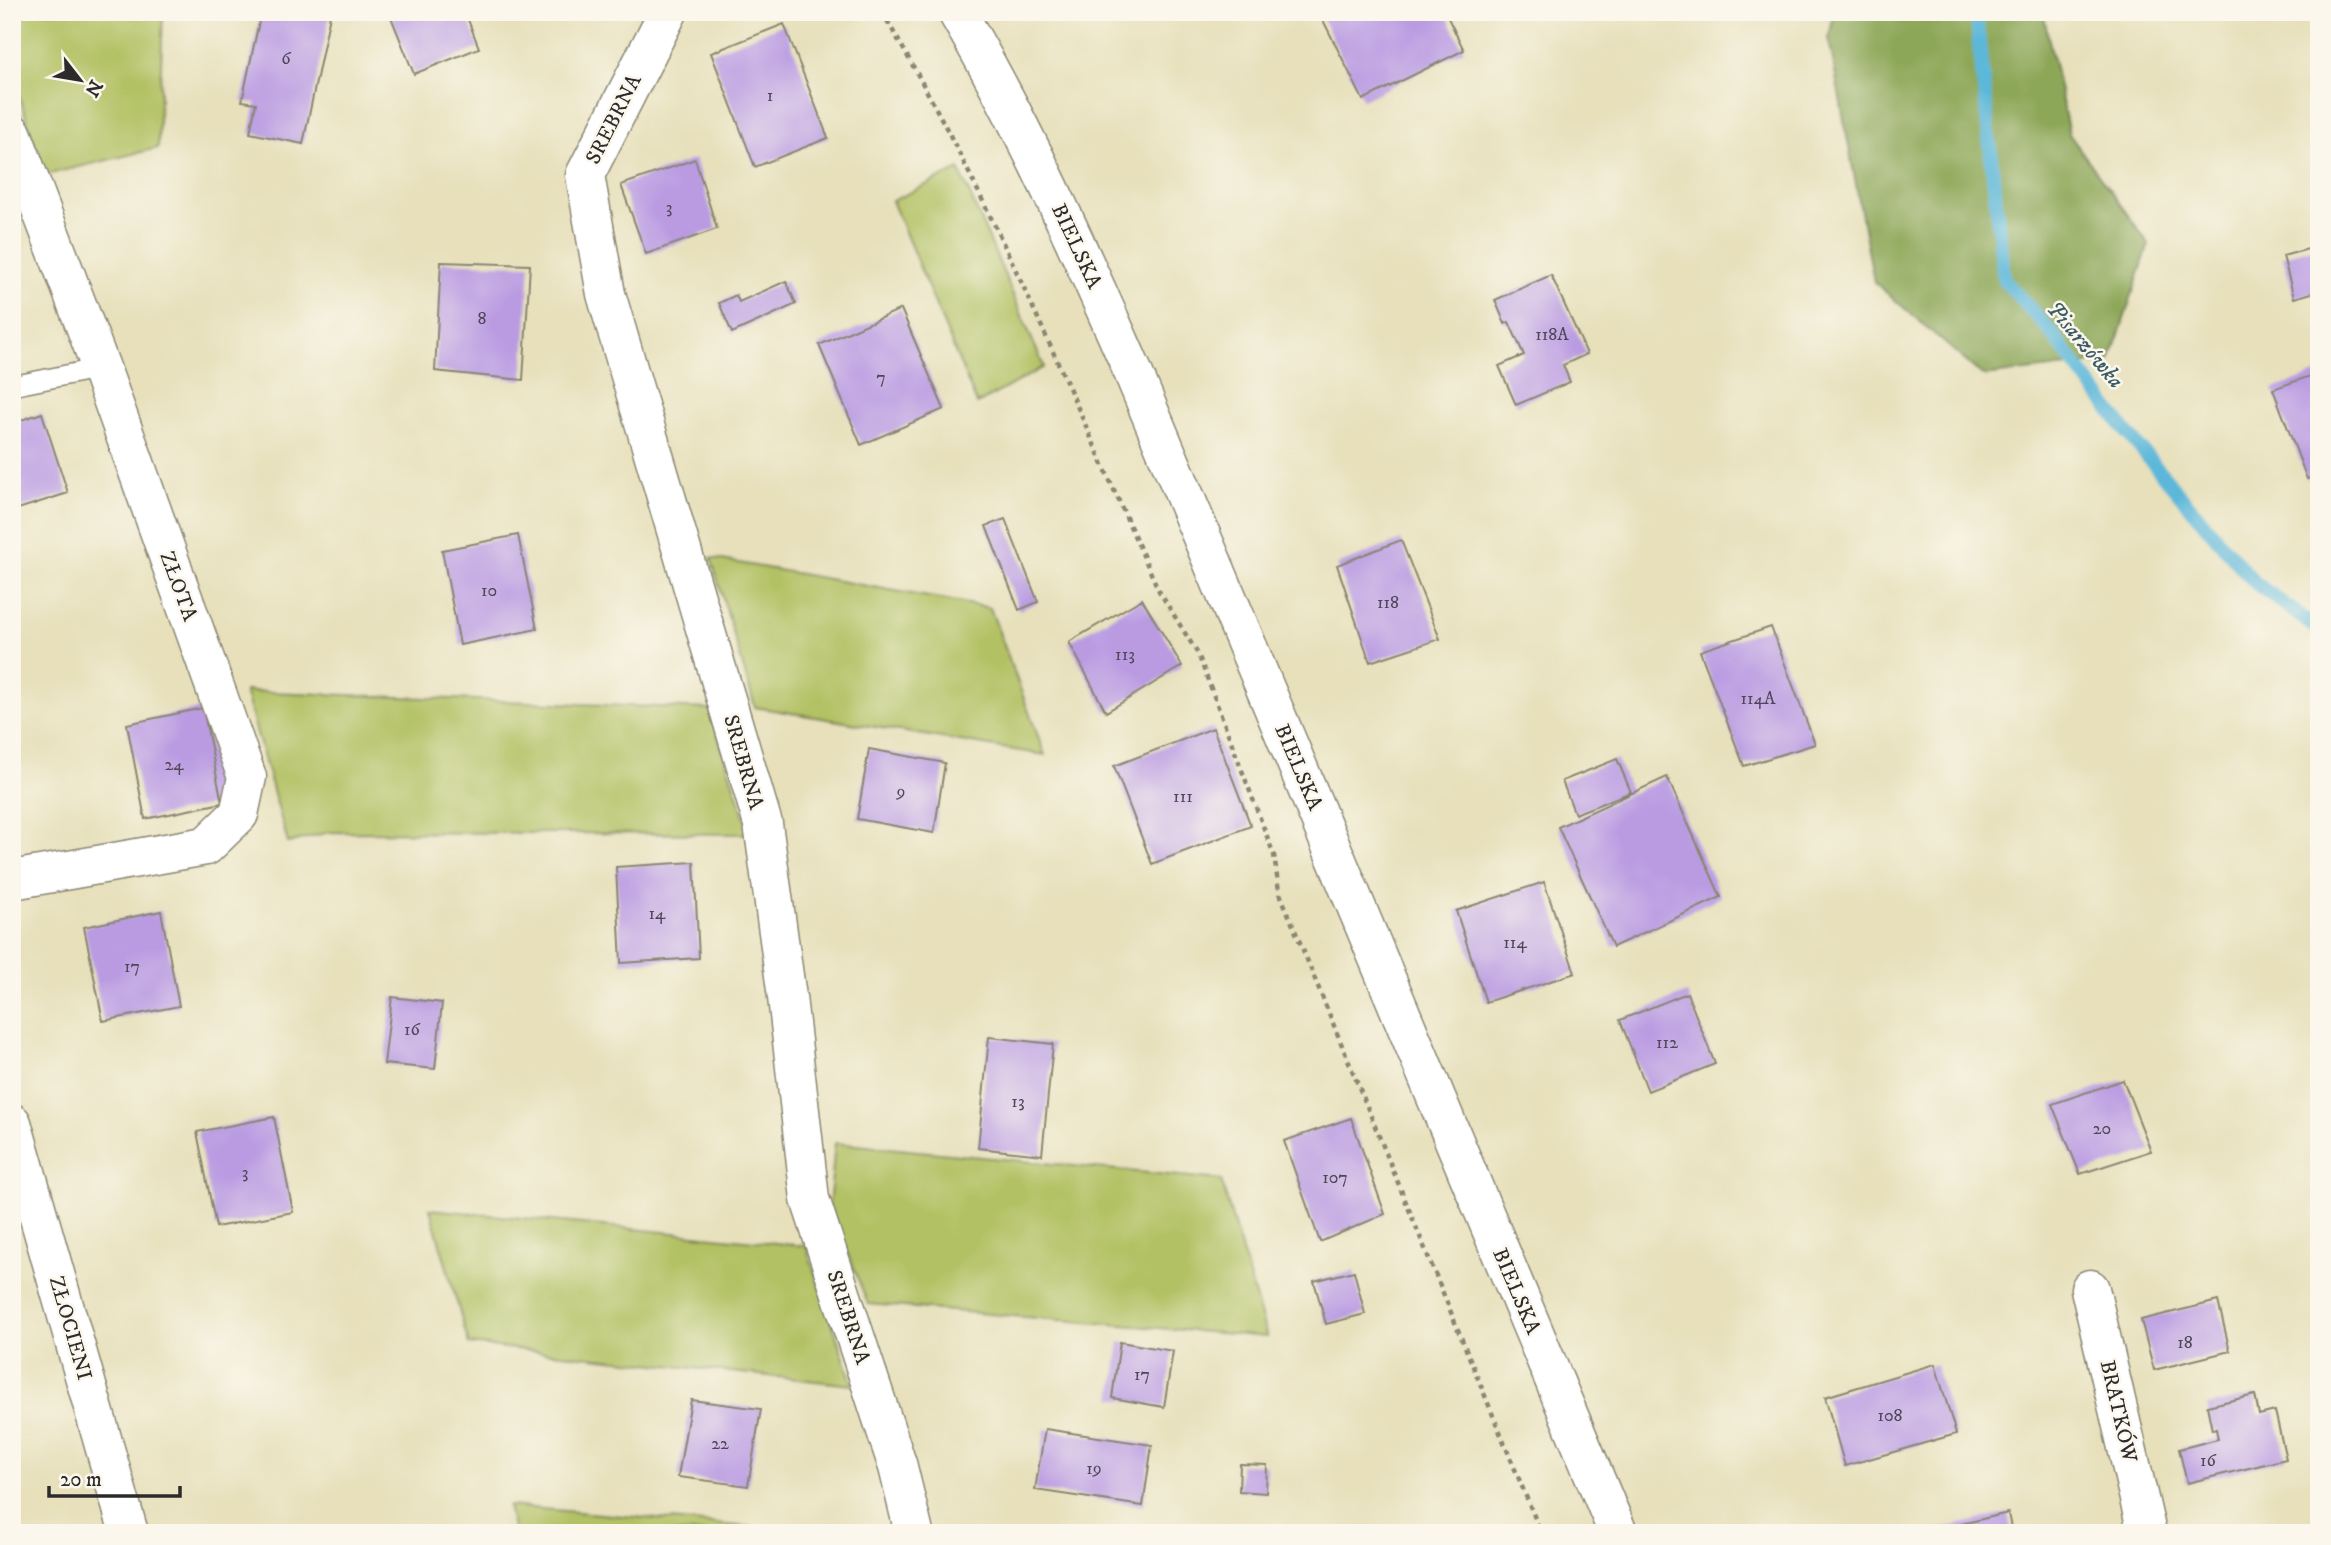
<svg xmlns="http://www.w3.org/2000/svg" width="2331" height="1545" viewBox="0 0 2331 1545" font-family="'IM FELL DW Pica',serif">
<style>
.green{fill:#b2c163;stroke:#6e7647;stroke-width:2}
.forest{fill:#8da759;stroke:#5c6942;stroke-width:2}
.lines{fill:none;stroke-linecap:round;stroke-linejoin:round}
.stream{stroke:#5bb7d9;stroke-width:14}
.building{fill:#ba9be2}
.service-casing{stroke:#898673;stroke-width:22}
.minor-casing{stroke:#898673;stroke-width:41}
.primary-casing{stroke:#898673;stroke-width:41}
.path{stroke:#898673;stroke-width:4.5;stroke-dasharray:5 5;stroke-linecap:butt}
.service{stroke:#fff;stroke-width:19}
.minor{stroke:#fff;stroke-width:38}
.primary{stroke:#fff;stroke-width:38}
.labels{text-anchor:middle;stroke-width:5;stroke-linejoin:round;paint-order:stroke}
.number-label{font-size:18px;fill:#4f4759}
.street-label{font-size:21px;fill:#2b2b2b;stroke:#fbf7ec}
.water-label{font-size:23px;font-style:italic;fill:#3c5c68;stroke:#fbf7ec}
</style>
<rect width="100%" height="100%" fill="#fbf7ec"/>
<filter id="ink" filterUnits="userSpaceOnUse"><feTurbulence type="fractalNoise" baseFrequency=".0143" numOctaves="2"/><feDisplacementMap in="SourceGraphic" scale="14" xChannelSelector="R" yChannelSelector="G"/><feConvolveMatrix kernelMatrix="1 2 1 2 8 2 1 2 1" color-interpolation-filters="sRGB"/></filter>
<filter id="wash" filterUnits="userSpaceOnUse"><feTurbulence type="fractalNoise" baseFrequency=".00686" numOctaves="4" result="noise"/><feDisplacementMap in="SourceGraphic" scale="28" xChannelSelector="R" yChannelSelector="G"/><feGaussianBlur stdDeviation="1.57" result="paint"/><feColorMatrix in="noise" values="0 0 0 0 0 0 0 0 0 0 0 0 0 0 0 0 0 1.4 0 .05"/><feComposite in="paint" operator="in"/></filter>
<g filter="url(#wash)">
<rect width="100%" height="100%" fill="#e7e0bb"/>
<path class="green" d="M 12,12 L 163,12 L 158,148 L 45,175 L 12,74 Z
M 959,169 L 1044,367 L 977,404 L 892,201 Z
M 711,558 L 990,608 L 1045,755 L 755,707 Z
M 245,691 L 709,709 L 750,834 L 329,832 L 288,843 Z
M 835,1143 L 1221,1180 L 1267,1337 L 868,1304 L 829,1207 Z
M 430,1209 L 806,1246 L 853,1385 L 469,1344 Z
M 508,1506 L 819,1533 L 514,1533 Z"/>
<path class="forest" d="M 1834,12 L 2043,12 L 2069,134 L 2149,244 L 2110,361 L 1983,376 L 1874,282 L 1829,39 Z"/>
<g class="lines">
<path class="stream" d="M 1976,12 L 2004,280 L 2050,331 L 2128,434 L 2254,582 L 2319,630"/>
</g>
<g id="blocks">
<path class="building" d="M 261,12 L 315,12 L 330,15 L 303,144 L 250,133 L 256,103 L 242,101 Z
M 389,12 L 465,12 L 479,48 L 414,74 Z
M 1319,12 L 1445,12 L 1464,50 L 1363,100 Z
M 784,24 L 828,138 L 755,167 L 711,53 Z
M 695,159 L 717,229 L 646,254 L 621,185 Z
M 2319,246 L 2319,291 L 2294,298 L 2283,256 Z
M 441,262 L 530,265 L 523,380 L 435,371 Z
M 1551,275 L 1587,354 L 1563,365 L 1570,382 L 1516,405 L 1499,366 L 1524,355 L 1509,322 L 1505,324 L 1495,300 Z
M 786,281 L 796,304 L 732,333 L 719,303 L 736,295 L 739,302 Z
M 901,309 L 944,409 L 861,445 L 819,345 Z
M 2319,373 L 2319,475 L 2307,479 L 2273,389 Z
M 42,413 L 68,493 L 12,511 L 12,423 Z
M 1005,519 L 1038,602 L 1019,610 L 986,526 Z
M 518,535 L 537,629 L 460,645 L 442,550 Z
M 1401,540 L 1440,639 L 1370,662 L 1337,565 Z
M 1142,599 L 1182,666 L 1106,712 L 1069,642 Z
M 1771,627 L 1815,744 L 1744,766 L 1700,651 Z
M 203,708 L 222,803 L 145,819 L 127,724 Z
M 1213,728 L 1251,826 L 1152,864 L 1114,766 Z
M 869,749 L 945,763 L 934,833 L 857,819 Z
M 1617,759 L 1631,792 L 1575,814 L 1562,781 Z
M 1667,777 L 1721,897 L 1613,947 L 1558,827 Z
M 694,862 L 699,958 L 621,963 L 616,867 Z
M 1544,882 L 1575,973 L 1486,1002 L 1456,911 Z
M 161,911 L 179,1006 L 103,1021 L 84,927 Z
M 1687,993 L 1715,1064 L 1648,1091 L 1620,1020 Z
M 392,997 L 442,1003 L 435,1069 L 384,1064 Z
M 989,1037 L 1053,1044 L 1042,1155 L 978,1148 Z
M 2123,1080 L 2151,1151 L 2080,1174 L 2052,1104 Z
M 274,1117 L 293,1212 L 216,1227 L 197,1132 Z
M 1351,1118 L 1385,1214 L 1320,1242 L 1284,1141 Z
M 1354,1271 L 1365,1314 L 1326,1324 L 1314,1281 Z
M 2218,1301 L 2230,1351 L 2154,1370 L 2141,1320 Z
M 1120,1342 L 1173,1351 L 1164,1407 L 1112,1398 Z
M 1935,1364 L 1956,1434 L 1845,1466 L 1825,1397 Z
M 2255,1395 L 2259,1415 L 2275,1411 L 2286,1459 L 2187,1483 L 2179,1449 L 2218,1439 L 2216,1429 L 2212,1430 L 2207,1406 Z
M 691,1400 L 761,1409 L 748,1486 L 678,1477 Z
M 1045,1429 L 1152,1445 L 1143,1506 L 1035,1490 Z
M 1240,1464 L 1267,1465 L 1266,1493 L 1239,1491 Z
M 2008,1513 L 2012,1533 L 1927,1533 L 1927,1532 Z"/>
</g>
</g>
<g filter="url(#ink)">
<use href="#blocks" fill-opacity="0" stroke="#898673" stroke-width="2"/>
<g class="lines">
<defs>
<path id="service" d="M 12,386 L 101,368"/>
<path id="minor" d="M 668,12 L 585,175 L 606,294 L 763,824 L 787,997 L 810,1199 L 898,1467 L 914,1533
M 12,133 L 101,368 L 247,777 L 239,814 L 206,846 L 12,880
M 12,1123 L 129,1533
M 2090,1289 L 2147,1533"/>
<path id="primary" d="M 957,12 C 1025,128 1079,249 1133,372 L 1618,1533"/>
</defs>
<use href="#service" class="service-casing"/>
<use href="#minor" class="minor-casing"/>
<use href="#primary" class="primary-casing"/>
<path class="path" d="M 882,12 C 991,196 1071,396 1159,591 L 1198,654 L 1274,855 L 1279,891 L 1541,1533"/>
<use href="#service" class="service"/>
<use href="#minor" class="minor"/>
<use href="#primary" class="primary"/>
</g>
</g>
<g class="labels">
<g class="number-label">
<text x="286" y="64">6</text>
<text x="770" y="101">1</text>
<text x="669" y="213">3</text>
<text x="482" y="324">8</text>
<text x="1552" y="340">118A</text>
<text x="881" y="383">7</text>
<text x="489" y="596">10</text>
<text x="1388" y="608">118</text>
<text x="1125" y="660">113</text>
<text x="1758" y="704">114A</text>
<text x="174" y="770">24</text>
<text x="901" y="797">9</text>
<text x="1183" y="802">111</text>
<text x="657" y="919">14</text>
<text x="1515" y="948">114</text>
<text x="132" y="972">17</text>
<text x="412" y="1035">16</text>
<text x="1667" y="1048">112</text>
<text x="1018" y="1107">13</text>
<text x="2102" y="1134">20</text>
<text x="245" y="1178">3</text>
<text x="1335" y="1183">107</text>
<text x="2185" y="1348">18</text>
<text x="1142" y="1380">17</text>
<text x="1890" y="1421">108</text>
<text x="720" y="1449">22</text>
<text x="2208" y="1466">16</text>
<text x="1094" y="1474">19</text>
</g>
<g class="street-label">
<text transform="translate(613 119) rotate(-63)" y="7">SREBRNA</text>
<text transform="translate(1077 246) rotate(65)" y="7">BIELSKA</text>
<text transform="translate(179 586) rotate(70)" y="7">ZŁOTA</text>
<text transform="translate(744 762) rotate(74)" y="7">SREBRNA</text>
<text transform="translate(1299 767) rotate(67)" y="7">BIELSKA</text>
<text transform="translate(1517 1291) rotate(67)" y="7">BIELSKA</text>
<text transform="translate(849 1317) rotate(72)" y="7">SREBRNA</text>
<text transform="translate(71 1328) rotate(74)" y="7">ZŁOCIENI</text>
<text transform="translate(2119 1411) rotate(77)" y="7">BRATKÓW</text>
</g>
<g class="water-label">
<text transform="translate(2086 344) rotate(50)" y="8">Pisarzówka</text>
</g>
</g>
<rect width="2331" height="1545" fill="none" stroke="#fbf7ec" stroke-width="42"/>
<g transform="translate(80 80) rotate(121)" stroke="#fbf7ec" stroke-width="5" paint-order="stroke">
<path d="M0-5L12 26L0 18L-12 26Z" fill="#2b2b2b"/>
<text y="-10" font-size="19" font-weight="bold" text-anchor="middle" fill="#2b2b2b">N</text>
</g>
<path d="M49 1486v10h131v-10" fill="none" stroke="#2b2b2b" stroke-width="3.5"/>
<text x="60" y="1486" font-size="21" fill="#2b2b2b" stroke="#fbf7ec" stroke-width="5" paint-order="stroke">20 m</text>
</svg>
